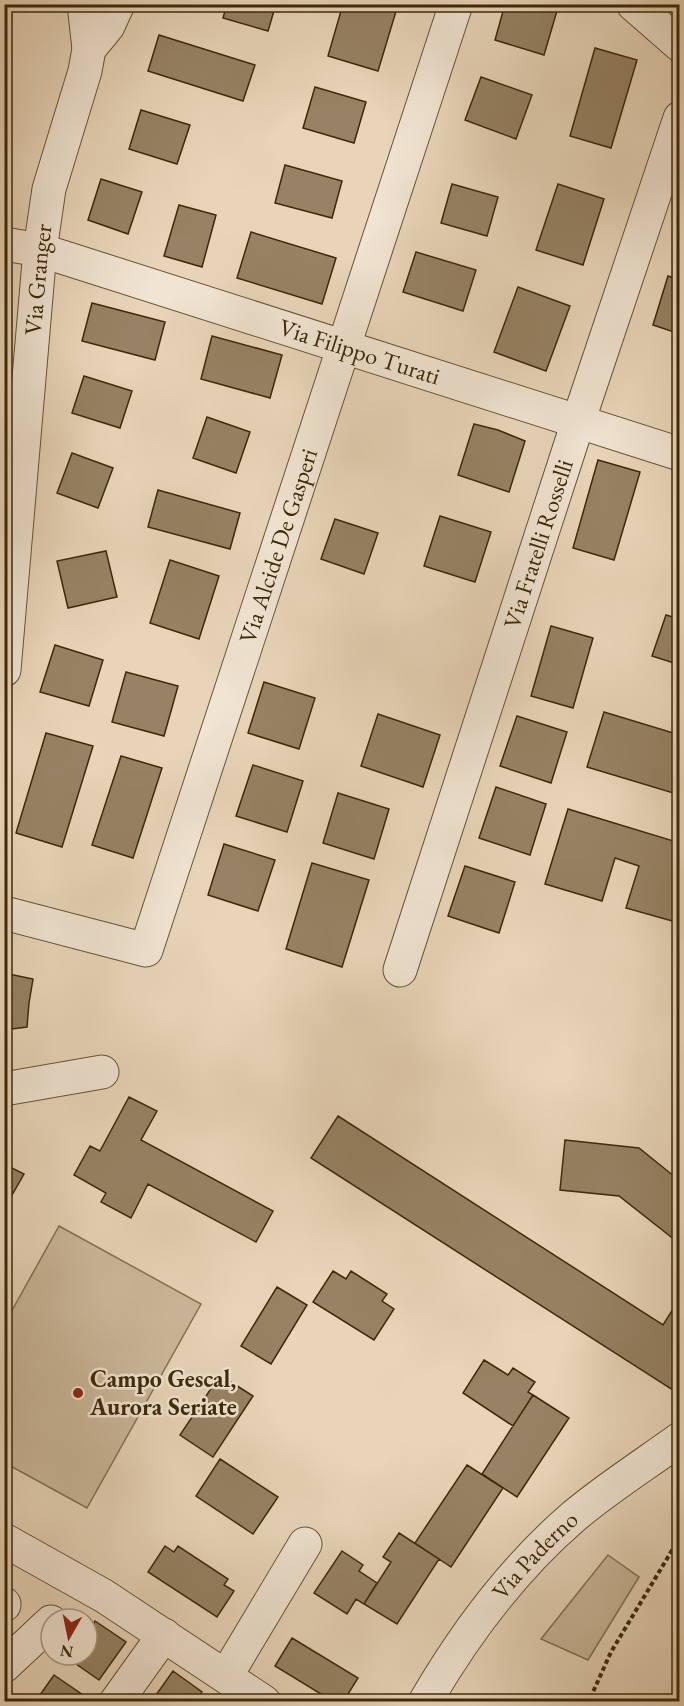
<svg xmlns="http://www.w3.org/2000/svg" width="684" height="1706" viewBox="0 0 684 1706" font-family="'EB Garamond',serif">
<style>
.green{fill:#cbb89b;stroke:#847052;stroke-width:1.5}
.building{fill:#968264;stroke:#3d2808;stroke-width:1.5}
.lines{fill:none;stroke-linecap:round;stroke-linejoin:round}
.minor-casing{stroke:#685334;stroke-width:35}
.path{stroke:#3d2808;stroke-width:4;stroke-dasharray:4.5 3;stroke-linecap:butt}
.minor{stroke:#f0e4d2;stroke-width:33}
.poi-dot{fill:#8f2418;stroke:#f0e4d2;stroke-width:2}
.labels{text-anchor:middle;stroke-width:5;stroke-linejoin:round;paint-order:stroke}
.street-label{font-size:24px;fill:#3d2808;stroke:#f0e4d2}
.poi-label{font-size:24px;font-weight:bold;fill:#3d2808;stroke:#f0e4d2;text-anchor:start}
</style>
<rect width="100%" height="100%" fill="#e8d5b9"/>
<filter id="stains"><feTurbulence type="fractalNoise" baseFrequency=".00333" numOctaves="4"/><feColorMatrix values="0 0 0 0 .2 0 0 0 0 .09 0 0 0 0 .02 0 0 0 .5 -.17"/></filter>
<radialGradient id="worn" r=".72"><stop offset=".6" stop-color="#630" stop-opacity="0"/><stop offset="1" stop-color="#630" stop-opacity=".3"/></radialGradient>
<path class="green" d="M 59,1226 L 201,1304 L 87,1508 L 5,1463 L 5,1323 Z
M 608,1555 L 639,1577 L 588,1660 L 541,1639 Z"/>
<path class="building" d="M 227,4 L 276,4 L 268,31 L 223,18 Z
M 343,4 L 385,4 L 397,8 L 378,71 L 328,56 Z
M 505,4 L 559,4 L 544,55 L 495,40 Z
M 159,35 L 255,65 L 243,101 L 148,71 Z
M 595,48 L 637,60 L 611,148 L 570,136 Z
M 481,77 L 532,95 L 516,139 L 465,120 Z
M 315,87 L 366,102 L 354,143 L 303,128 Z
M 141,110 L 190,125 L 177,164 L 129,149 Z
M 285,165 L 342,181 L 332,218 L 275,203 Z
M 101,179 L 142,192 L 128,234 L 88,220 Z
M 452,184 L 498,197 L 487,236 L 441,223 Z
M 558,184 L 604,199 L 583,265 L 536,250 Z
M 179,205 L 216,215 L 202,267 L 164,256 Z
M 251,232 L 336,258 L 322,304 L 237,278 Z
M 416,252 L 476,270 L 463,311 L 403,292 Z
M 668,276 L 680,280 L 680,334 L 653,325 Z
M 518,287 L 570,306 L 546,371 L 494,352 Z
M 92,303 L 165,322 L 155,360 L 82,341 Z
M 212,336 L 282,355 L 270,398 L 201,379 Z
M 84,376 L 132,391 L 120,428 L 72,413 Z
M 207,417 L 250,432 L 236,473 L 193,458 Z
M 474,424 L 498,430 L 525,441 L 509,492 L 458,475 Z
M 72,453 L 113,468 L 98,508 L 57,493 Z
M 598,460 L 640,472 L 614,560 L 573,548 Z
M 158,490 L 240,513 L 230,549 L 148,527 Z
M 440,516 L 491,532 L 475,582 L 424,566 Z
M 335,519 L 378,533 L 364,574 L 321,559 Z
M 106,551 L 117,597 L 68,608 L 57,561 Z
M 170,560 L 219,576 L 199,639 L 150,623 Z
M 666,615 L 680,619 L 680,665 L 652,656 Z
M 551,626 L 593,638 L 573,708 L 531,696 Z
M 55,645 L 103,660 L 89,706 L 40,692 Z
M 126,672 L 178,686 L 164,736 L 112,722 Z
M 264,682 L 315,698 L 299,749 L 248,733 Z
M 604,712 L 680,735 L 680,795 L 587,767 Z
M 378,714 L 440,735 L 423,787 L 361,766 Z
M 517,716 L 567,732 L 551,783 L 500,766 Z
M 46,733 L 93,746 L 62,847 L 16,833 Z
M 121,756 L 162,768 L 133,858 L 92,845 Z
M 253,765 L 303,781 L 287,832 L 236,816 Z
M 496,787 L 546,804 L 530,855 L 479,838 Z
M 338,793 L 389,809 L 374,859 L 323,843 Z
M 568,809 L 680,843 L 680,909 L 676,922 L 626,908 L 639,866 L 615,858 L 602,901 L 545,884 Z
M 224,844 L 275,860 L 258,911 L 208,895 Z
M 312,863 L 369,880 L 342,967 L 286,949 Z
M 465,866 L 515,882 L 499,933 L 448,916 Z
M 4,973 L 33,979 L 29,1003 L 27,1027 L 4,1030 Z
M 129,1097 L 157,1111 L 141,1140 L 273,1211 L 256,1242 L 148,1184 L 131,1218 L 101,1202 L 106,1193 L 74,1175 L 90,1146 L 100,1151 Z
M 338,1116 L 663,1325 L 680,1298 L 679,1394 L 311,1158 Z
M 565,1140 L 639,1148 L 680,1181 L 680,1244 L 619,1196 L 560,1190 Z
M 4,1164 L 24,1174 L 4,1209 Z
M 333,1271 L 346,1279 L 351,1271 L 387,1294 L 382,1301 L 394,1309 L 374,1340 L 313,1302 Z
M 277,1287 L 307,1305 L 271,1364 L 241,1346 Z
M 484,1360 L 508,1375 L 513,1368 L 535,1382 L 528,1392 L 533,1395 L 513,1426 L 463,1393 Z
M 220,1375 L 253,1396 L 213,1457 L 180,1435 Z
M 533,1395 L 569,1418 L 517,1497 L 482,1474 Z
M 220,1459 L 278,1497 L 253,1534 L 196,1496 Z
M 467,1465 L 503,1488 L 451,1567 L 415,1543 Z
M 399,1533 L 439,1559 L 397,1624 L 364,1604 L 391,1562 L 383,1557 Z
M 165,1546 L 174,1552 L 178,1546 L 228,1579 L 224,1585 L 234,1591 L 217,1617 L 148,1572 Z
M 342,1551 L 363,1565 L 359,1571 L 377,1583 L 364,1604 L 356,1599 L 347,1614 L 314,1593 Z
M 95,1621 L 126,1642 L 99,1680 L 69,1659 L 71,1655 L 87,1655 L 87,1633 Z
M 292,1638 L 358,1678 L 343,1702 L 334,1702 L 275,1666 Z
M 173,1671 L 202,1692 L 195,1702 L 151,1702 Z
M 54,1675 L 83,1695 L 78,1702 L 35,1702 Z"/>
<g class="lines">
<defs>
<g id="minor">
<path d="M 633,4 L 680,45"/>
<path d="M 89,49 L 108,26 L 118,4"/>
<path id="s1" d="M 4,244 L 40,250 L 680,454"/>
<path id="s2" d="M 4,670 L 40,250 L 49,189 L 85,71 L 89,49 L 84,4"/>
<path id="s3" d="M 4,913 L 146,950 L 456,4"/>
<path id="s4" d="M 400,970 L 578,422 L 680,118"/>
<path d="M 4,1089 L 102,1072"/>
<path d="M 4,1540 L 104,1596 L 264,1702"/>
<path d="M 4,1604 L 4,1605"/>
<path d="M 4,1666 L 51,1622"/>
<path d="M 226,1676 L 305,1544"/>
<path d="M 116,1702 L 164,1635"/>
<path id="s5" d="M 425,1702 C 465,1633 513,1569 573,1517 C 606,1489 644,1465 680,1439"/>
</g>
</defs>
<use href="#minor" class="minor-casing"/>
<path class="path" d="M 578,1697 L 589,1701 L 611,1652 L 680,1537"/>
<use href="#minor" class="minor"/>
</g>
<circle class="poi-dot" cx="78" cy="1393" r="6"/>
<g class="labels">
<g class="street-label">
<text dy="8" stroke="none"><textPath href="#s2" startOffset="392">Via Granger</textPath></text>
<text dy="8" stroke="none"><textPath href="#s1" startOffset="372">Via Filippo Turati</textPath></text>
<text dy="8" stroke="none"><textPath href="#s4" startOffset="448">Via Fratelli Rosselli</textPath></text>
<text dy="8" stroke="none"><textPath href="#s3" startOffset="572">Via Alcide De Gasperi</textPath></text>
<text dy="8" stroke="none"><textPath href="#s5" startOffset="184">Via Paderno</textPath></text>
</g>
<g class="poi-label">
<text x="90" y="1387">Campo Gescal,<tspan x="90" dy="28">Aurora Seriate</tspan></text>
</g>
</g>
<rect width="684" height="1706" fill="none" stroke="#e8d5b9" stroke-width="24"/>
<rect x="6" y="6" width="672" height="1694" fill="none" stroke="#3d2808" stroke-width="3"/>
<rect x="12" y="12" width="660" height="1682" fill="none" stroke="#3d2808" stroke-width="1.5"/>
<g transform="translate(69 1637) rotate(189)"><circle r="28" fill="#f0e4d2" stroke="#a89981" stroke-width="1.5"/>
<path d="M0-4.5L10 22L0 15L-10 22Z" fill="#8f2418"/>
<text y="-9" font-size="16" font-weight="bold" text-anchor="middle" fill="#3d2808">N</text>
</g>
<rect width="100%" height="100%" filter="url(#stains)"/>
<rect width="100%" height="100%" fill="url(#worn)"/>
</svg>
